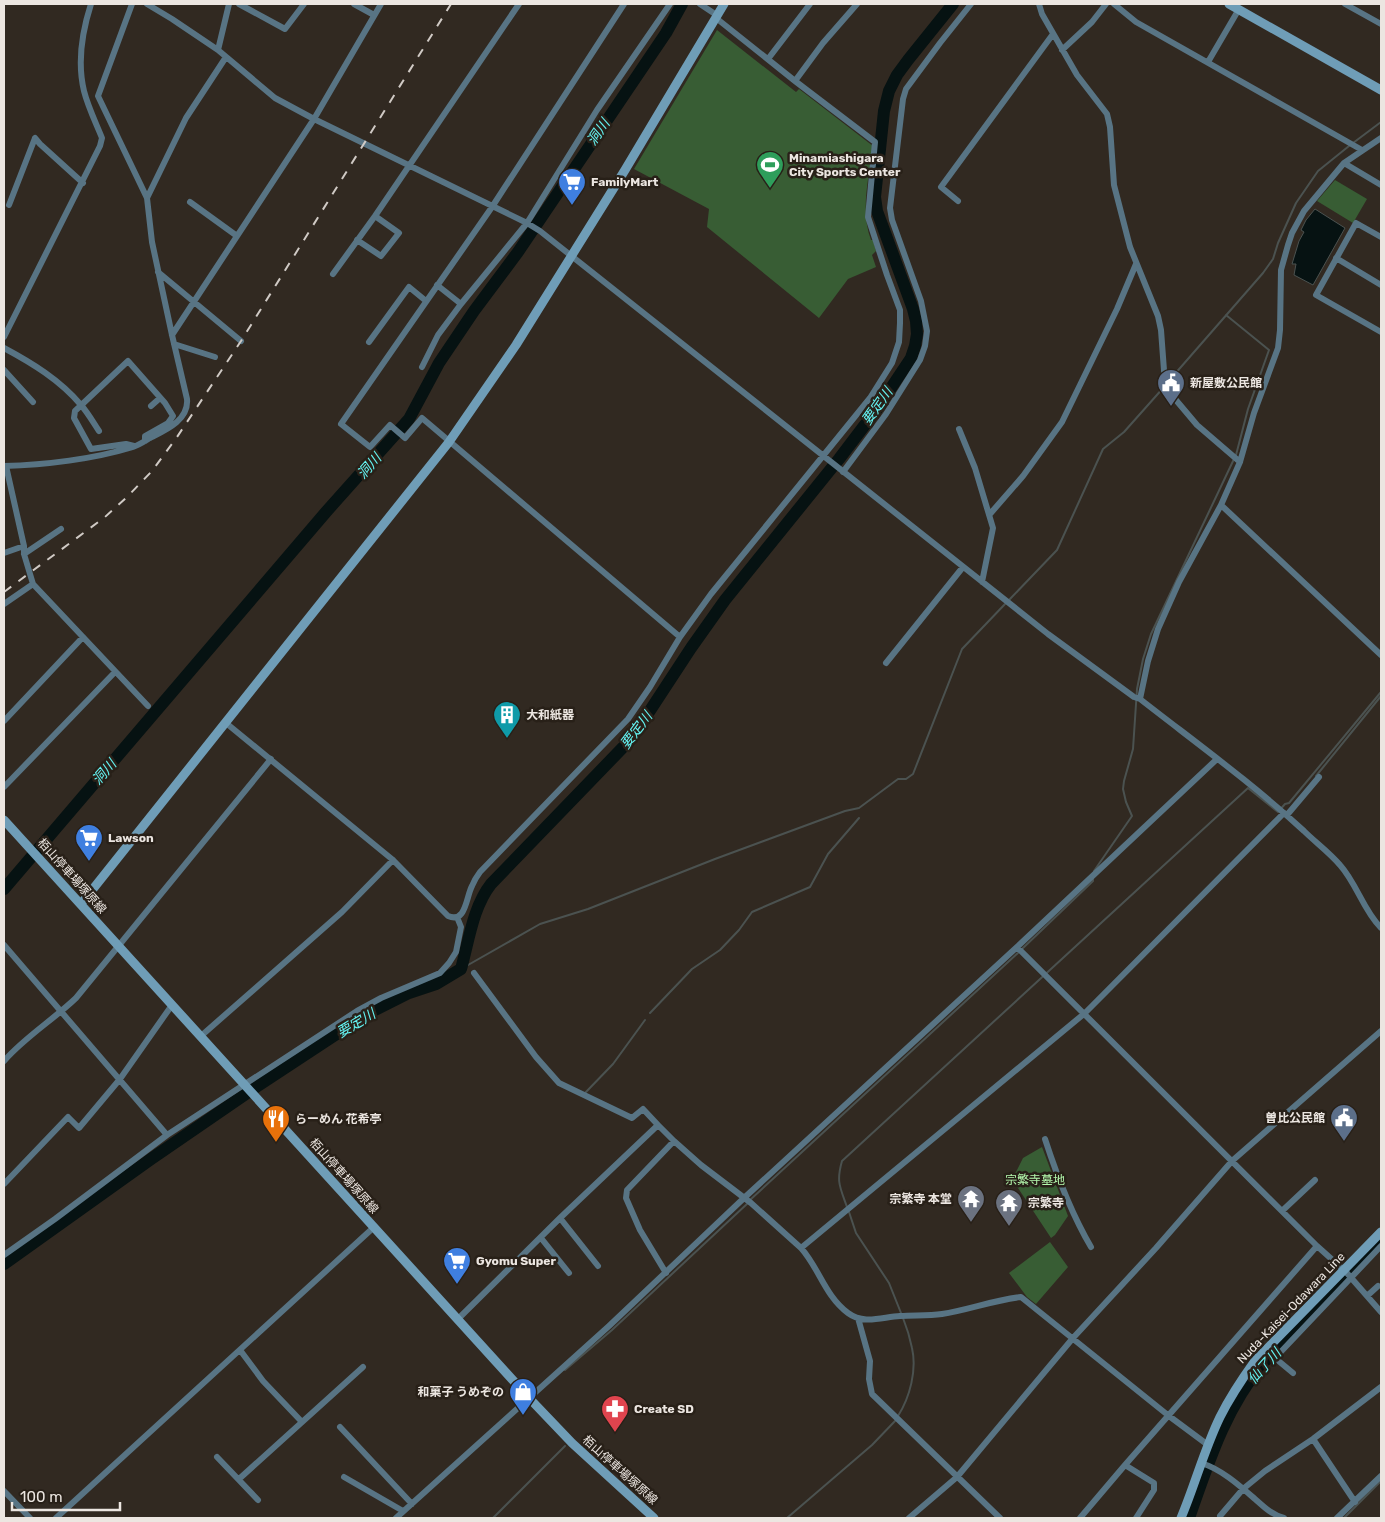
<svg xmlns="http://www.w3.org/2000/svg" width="1385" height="1522" viewBox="0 0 1385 1522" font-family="Rubik,'Noto Sans JP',sans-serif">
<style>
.green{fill:#385d34}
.water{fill:#061212;stroke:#4b5250}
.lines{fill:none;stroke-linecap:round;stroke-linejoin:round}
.stream{stroke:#4b5250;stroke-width:2}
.river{stroke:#061212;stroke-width:12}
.street{stroke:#587484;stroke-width:6}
.secondary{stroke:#6f9db7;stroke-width:9}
.rail{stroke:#d0cac5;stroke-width:2;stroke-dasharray:9 9;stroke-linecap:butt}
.labels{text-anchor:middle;stroke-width:5;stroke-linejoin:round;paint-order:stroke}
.poi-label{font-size:12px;font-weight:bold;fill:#ece6e1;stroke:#282018;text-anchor:start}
.street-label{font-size:12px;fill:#ece6e1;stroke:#282018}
.park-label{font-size:12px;fill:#b4f9ad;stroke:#282018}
.water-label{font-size:14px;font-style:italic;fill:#64f4f3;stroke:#282018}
</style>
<rect width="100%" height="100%" fill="#312921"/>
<path class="green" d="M 717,30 L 796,92 L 799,89 L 873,146 C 869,177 860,211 871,240 L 873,240 L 876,251 L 872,255 L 876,267 L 848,279 L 819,318 L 707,227 L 709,209 L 634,169 Z
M 1335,180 L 1367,199 L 1353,223 L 1317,201 Z
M 1042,1147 L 1068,1216 L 1055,1235 L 1051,1238 L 1010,1176 L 1016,1172 L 1023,1158 Z
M 1050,1242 L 1068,1267 L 1036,1304 L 1027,1297 L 1009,1273 Z"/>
<path class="water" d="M 1315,209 L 1345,228 L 1313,285 L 1294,275 L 1296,264 L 1292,264 L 1299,241 L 1304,232 L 1301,230 L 1306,220 Z"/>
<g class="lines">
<path class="stream" d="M 1353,143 L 1381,122
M 1226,315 L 1269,350 L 1248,409 L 1236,455
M 1167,383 L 1263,273 L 1273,259 L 1278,243 L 1296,203 L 1318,171 L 1349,146
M 1009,600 L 1057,550 L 1103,449 L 1124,432 L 1164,387
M 1316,776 L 1381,696
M 1094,871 L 1132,816 L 1126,802 L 1123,789 L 1124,781 L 1133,749 L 1137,689 L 1143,659 L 1151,634 L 1234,459
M 1022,949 L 1093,881 L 1093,879
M 461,969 L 540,924 L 588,909 L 715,859 L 845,811 L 859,808 L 898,779 L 906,779 L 913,774 L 962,649 L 1006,603
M 650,1013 L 692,969 L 720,950 L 739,930 L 752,912 L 810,887 L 828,854 L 859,818
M 585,1093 L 613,1064 L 645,1020
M 750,1200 L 1019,952
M 847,1207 C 840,1187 836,1182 842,1161 L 1248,788 L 1278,812 L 1285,804 L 1289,803 L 1381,692
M 849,1212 L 856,1233 L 889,1283 L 901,1313
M 565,1370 L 612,1330 L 748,1203
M 898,1416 C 910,1397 917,1370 912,1348 C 910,1338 907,1328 903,1318
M 493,1518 L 565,1446
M 787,1518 L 872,1445 L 896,1420
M 1344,1518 L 1381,1481"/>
<path class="river" d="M 4,889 L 326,512 L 409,419 L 439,363 L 474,311 L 518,252 L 666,33 L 682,4
M 4,1264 L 151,1159 L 256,1087 L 367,1014 L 409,993 L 436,984 L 461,969 C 469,940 473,907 491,884 L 632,738 L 691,648 L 725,600 L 839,459 L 877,409 L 911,358 L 915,346 L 917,334 L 916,321 L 913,309 L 877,211 L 875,197 L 884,111 L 889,91 L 897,75 L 908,60 L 953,4
M 1189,1518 C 1209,1461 1224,1411 1263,1363 L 1381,1241"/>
<path class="street" d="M 132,4 L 98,96 L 147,198
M 147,4 L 172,19 L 218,50 L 275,98 L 314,119 L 527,223 L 540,231 L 1048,634 L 1134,697 L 1140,699
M 239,4 L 285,29 L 304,4
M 354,4 L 374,15
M 624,4 L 492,207 L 341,424 L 370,447 L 390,425 L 405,438 L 422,418 L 680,637
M 700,4 L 718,16
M 1039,4 L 1042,14 L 1077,75 L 1107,114 L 1110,127 L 1114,185 L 1130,247 L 1158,316 L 1161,330 L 1165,384 L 1170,393 L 1197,425 L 1240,462
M 1114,4 L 1136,22 L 1362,150
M 1345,4 L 1381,24
M 218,50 L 229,4
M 1062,50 L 1092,22 L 1106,4
M 768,59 L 810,4
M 1208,62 L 1239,9
M 795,81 L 823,43 L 857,4
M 35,138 L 40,144 L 83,183
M 1344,163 L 1381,185
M 958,201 L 941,187 L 1053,34
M 190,202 L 237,236
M 9,205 L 35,138
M 1381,237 L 1356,223 L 1316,295 L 1381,332
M 357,240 L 381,256 L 399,233 L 375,216
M 1336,258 L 1381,285
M 158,272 L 241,341
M 333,274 L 375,216 L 519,4
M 437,285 L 461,304
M 172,335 L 314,119 L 381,4
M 4,337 L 100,146 L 102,138 C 96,123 88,107 84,91 C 77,62 82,32 91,4
M 369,342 L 409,287 L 426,301
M 174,344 L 215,357
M 4,348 C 32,363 60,380 81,405 C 88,413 93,422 99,431
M 422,367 L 438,335 L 461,304 L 527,223 L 597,110 L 670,4
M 4,370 L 33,402
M 151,406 L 160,398
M 959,429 L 975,468 L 993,528 L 982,582
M 134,446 L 126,444 L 91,449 L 74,418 L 75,411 L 128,361 L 165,403 L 173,416 L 168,423 L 145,436 L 145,441
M 4,466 C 45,465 94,459 133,447 C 139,445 145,441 150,438 C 166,430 189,420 187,399 L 172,335 L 152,242 L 147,198 L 186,118 L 226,57
M 6,466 L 24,546 L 24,554 L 33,584 L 148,706
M 843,472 L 886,414 L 920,360 L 925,346 L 927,331 L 921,301 L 892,220 L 890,208 L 903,99 L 906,89 L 940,43 L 971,4
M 1221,505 L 1240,462 L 1254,413 L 1278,348 L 1280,330 L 1281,270 L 1288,245 L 1292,233 L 1304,211 L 1344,163 L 1381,138
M 990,514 L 1023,476 L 1062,422 L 1117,309 L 1136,264
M 4,553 L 24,546
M 24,554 L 61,529
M 4,604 L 33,584
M 1381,655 L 1221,505 L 1179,582 L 1158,629 L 1148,661 L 1140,699 C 1195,742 1252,783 1304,831 C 1315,842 1329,852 1340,865 C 1357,884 1363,910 1381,928
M 886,663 L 963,567
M 4,721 L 83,637
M 226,723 L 393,860 L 448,916 C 466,924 466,897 472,886 C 474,881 477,876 480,872 L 628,719 L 650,687 L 680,637 L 711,594 L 870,398 L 892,363 L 899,342 L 900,323 L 900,310 L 887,275 L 868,217 L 875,142 L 795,81 L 716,18
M 4,787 L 115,672
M 1287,815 L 1319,777
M 4,945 L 167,1135 L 357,1011 L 381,998 L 440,973 L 449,963 L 456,952 L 461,927 L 457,917
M 1017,947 L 1317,1246 L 1346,1272 L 1381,1312
M 474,973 L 536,1057 L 559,1083 L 632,1118 L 643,1109 L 658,1125
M 201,1036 L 342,912 L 393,860
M 4,1061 C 25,1037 53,1020 76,998 L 271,759
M 1045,1139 C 1057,1176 1071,1213 1091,1247
M 4,1184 L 68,1117 L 79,1128 L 120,1079 L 172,1005
M 1282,1211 L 1315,1180
M 560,1218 L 598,1266
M 541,1238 L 569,1273
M 801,1248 L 1085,1013 L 1284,813
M 4,1255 L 55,1219 L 167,1135
M 666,1273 L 640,1230 L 626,1198 L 627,1190 L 674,1141 L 701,1165 L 751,1203 L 801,1248 C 819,1268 825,1296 848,1313 C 864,1325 882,1317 900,1316 C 914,1315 928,1316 942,1314 C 968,1310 994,1300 1021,1297 L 1169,1416 L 1208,1445
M 1367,1296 L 1378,1286
M 858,1318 L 870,1361 L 869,1379 L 872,1394 L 1000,1518
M 457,1320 L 560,1218 L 658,1125 L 674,1141
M 240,1350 L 263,1381 L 302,1422
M 1293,1373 L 1275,1358 L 1381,1246
M 340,1427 L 412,1504
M 1313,1439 L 1355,1502
M 217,1457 L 258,1500
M 1201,1463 C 1221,1469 1239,1485 1255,1499 C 1264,1507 1272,1515 1284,1518
M 1125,1465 L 1154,1483 L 1154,1490 L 1136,1518
M 344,1477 L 403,1511
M 239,1479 L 363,1367
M 4,1491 L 30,1518
M 1220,1516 L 1243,1489 L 1265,1471 L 1313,1439 L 1381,1387
M 56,1518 L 373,1228
M 396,1518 L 609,1326 L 744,1198 L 1017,947 L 1217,759
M 909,1518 L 957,1477 L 1073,1338 L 1156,1248 L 1232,1161 L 1381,1031
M 1080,1518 L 1125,1465 L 1317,1246
M 1337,1518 L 1381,1476"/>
<path class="secondary" d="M 1229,4 L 1381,90
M 4,820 L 530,1399 L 572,1443 L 654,1518
M 81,904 L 449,442 L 516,345 L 625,170 L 724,4
M 1181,1518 C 1195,1485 1204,1450 1220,1417 C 1230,1397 1242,1379 1255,1361 L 1381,1232"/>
<path class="rail" d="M 4,592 L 105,517 L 127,497 L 152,471 L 177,437 L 241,341 L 451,4"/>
</g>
<defs>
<symbol id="stadium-pin" viewBox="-11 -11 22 30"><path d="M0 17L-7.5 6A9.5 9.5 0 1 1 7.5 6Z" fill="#2e9e5b" stroke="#282018"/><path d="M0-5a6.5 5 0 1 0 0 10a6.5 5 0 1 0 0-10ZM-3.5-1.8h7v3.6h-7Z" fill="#fff"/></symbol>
<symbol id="supermarket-pin" viewBox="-11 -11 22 30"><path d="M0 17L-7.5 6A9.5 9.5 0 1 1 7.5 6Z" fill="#3f7fe0" stroke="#282018"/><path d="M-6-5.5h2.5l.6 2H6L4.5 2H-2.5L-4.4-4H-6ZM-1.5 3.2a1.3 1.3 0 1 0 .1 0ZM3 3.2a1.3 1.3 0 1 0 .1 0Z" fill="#fff"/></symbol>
<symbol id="civic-pin" viewBox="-11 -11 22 30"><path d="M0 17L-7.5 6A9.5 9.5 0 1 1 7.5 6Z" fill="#5c6f8a" stroke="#282018"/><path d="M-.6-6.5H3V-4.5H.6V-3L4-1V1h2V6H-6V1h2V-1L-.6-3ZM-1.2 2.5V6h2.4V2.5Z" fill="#fff"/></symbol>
<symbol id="building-pin" viewBox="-11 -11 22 30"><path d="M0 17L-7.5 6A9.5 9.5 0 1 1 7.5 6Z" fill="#0f9aa8" stroke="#282018"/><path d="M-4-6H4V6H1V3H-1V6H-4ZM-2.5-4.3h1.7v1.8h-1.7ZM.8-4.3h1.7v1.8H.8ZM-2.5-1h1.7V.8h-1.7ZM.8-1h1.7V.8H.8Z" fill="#fff"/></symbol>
<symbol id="restaurant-pin" viewBox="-11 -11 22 30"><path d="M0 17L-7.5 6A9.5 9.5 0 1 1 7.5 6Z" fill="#e8710a" stroke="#282018"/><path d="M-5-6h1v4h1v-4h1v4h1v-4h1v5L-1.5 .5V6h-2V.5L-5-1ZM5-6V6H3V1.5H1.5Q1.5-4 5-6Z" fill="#fff"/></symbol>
<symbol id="temple-pin" viewBox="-11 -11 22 30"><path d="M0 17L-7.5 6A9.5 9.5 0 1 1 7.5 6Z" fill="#6b7280" stroke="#282018"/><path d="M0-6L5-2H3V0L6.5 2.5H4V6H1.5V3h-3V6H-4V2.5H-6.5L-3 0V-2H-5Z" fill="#fff"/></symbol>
<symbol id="shop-pin" viewBox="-11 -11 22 30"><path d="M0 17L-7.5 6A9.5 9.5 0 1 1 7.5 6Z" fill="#3f7fe0" stroke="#282018"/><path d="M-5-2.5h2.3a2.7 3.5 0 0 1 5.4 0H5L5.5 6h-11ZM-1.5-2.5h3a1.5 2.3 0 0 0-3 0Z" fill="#fff"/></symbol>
<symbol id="pharmacy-pin" viewBox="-11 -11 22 30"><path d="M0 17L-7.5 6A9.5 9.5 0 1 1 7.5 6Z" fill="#e0444e" stroke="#282018"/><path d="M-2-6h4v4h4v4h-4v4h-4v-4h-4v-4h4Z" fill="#fff"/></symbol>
</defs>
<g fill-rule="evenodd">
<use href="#stadium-pin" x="754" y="149" width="32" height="43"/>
<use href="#supermarket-pin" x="556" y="166" width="32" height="43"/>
<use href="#civic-pin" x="1155" y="367" width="32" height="43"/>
<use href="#building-pin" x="491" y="699" width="32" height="43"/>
<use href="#supermarket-pin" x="73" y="822" width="32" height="43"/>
<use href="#civic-pin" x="1328" y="1102" width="32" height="43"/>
<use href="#restaurant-pin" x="260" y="1103" width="32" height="43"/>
<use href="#temple-pin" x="955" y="1183" width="32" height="43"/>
<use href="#temple-pin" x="993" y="1187" width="32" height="43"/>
<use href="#supermarket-pin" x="441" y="1245" width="32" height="43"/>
<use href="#shop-pin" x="507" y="1376" width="32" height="43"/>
<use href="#pharmacy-pin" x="599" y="1393" width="32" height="43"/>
</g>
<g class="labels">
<g class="poi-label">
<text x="789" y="162">Minamiashigara<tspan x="789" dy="14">City Sports Center</tspan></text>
<text x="591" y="186">FamilyMart</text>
<text x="1190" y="387">新屋敷公民館</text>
<text x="526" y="719">大和紙器</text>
<text x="108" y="842">Lawson</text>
<text x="1325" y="1122" text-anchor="end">曽比公民館</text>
<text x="295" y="1123">らーめん 花希亭</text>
<text x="952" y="1203" text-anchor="end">宗繁寺 本堂</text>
<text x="1028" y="1207">宗繁寺</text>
<text x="476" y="1265">Gyomu Super</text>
<text x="504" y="1396" text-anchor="end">和菓子 うめぞの</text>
<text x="634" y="1413">Create SD</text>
</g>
<g class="street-label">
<text transform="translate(72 876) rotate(48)" y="4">栢山停車場塚原線</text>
<text transform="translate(344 1176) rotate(48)" y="4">栢山停車場塚原線</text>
<text transform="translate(1291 1308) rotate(-46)" y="4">Nuda-Kaisei-Odawara Line</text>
<text transform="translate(620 1470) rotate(42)" y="4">栢山停車場塚原線</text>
</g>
<g class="park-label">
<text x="1035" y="1184">宗繁寺墓地</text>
</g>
<g class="water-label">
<text transform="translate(598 132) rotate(-56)" y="5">洞川</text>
<text transform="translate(877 406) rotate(-55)" y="5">要定川</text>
<text transform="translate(369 466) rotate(-49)" y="5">洞川</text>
<text transform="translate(636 730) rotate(-53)" y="5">要定川</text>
<text transform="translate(104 772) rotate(-49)" y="5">洞川</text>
<text transform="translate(356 1023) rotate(-31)" y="5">要定川</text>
<text transform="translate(1264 1366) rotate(-48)" y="5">仙了川</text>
</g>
</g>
<rect width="1385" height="1522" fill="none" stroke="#ece6e1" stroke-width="10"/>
<path d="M12 1502v8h108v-8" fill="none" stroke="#ece6e1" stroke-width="2.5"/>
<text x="20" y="1502" font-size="15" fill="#ece6e1" stroke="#282018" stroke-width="4" paint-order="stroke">100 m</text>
</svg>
